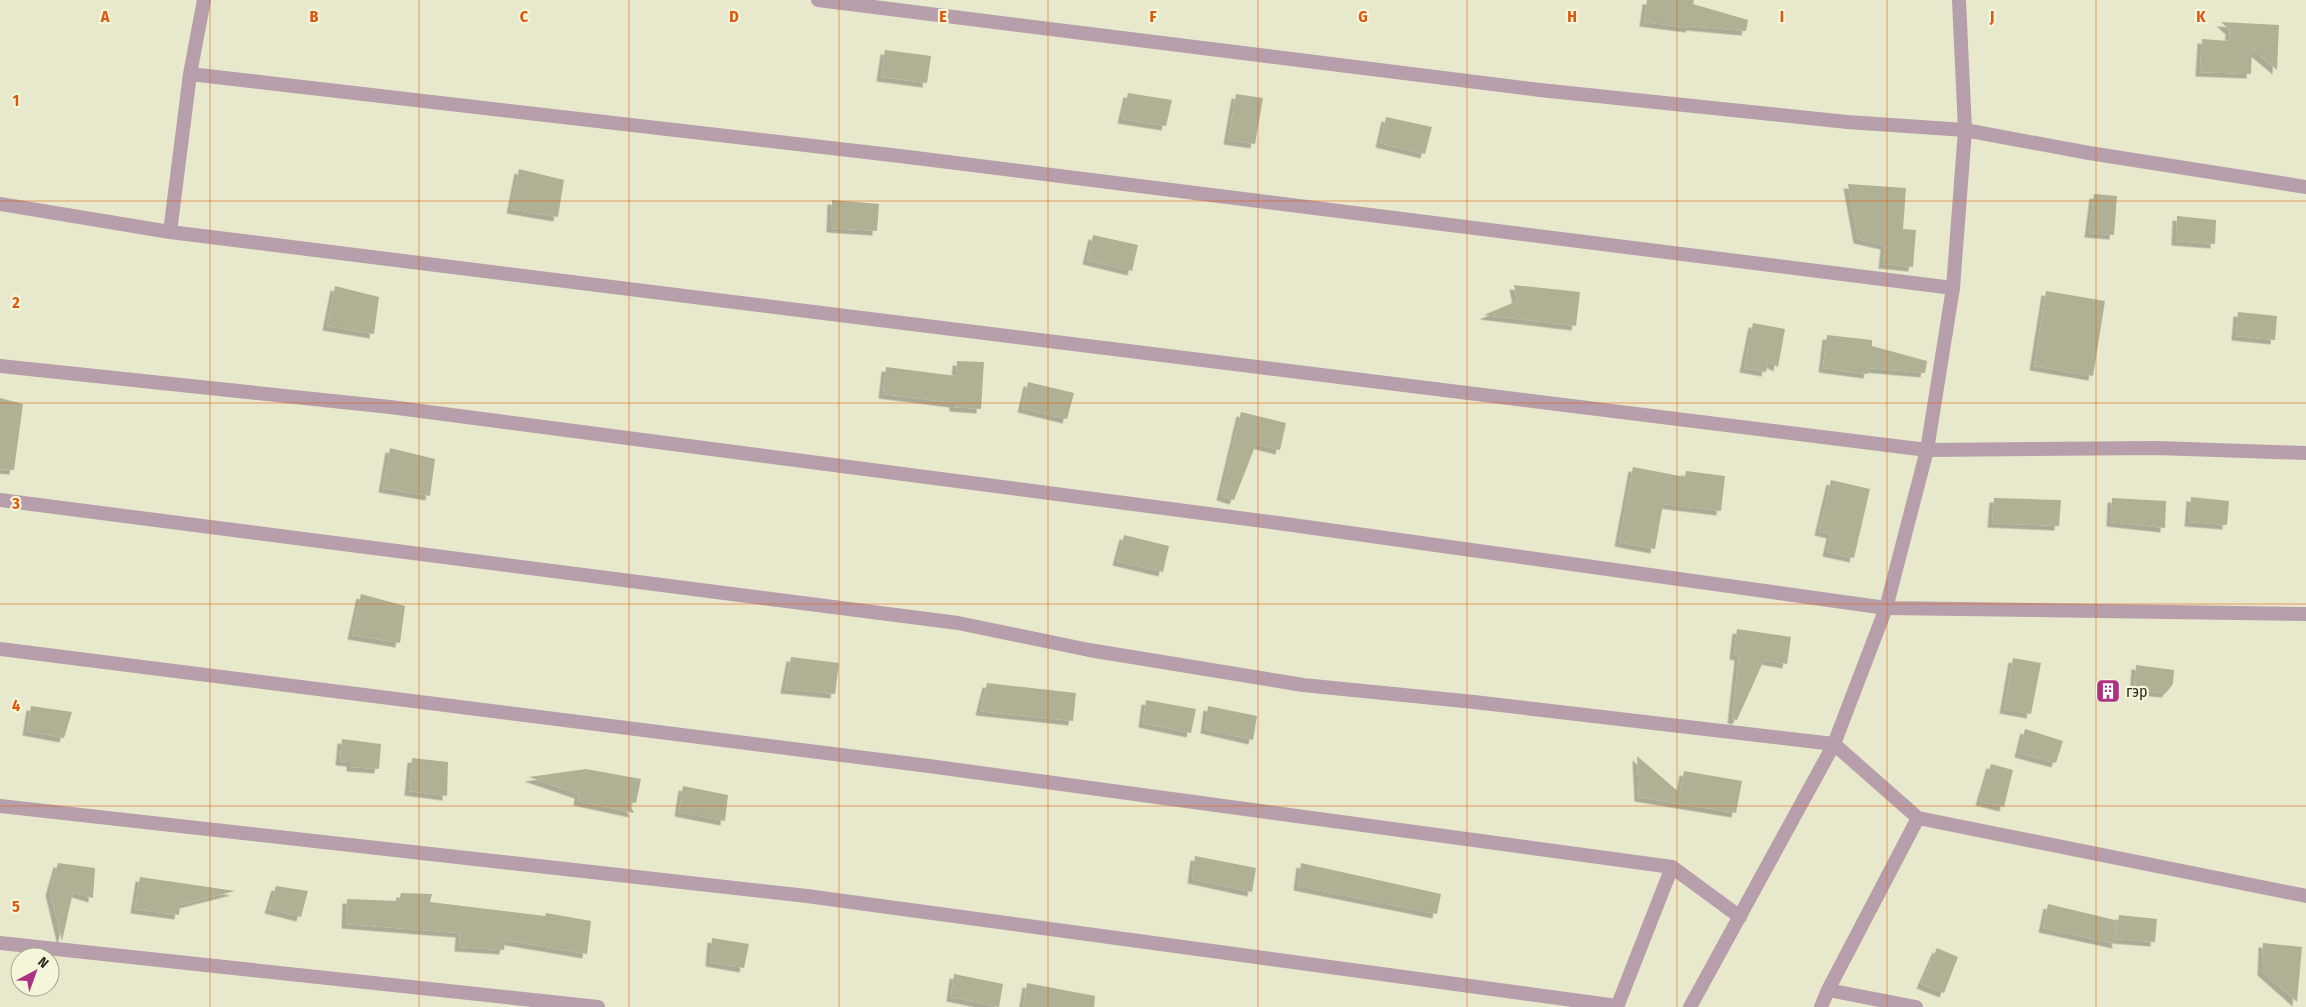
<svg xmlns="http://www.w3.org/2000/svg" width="2306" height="1007" viewBox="0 0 2306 1007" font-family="'Fira Sans Condensed',sans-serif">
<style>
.building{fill:#b0b095;filter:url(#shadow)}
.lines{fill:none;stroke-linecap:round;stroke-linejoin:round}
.minor{stroke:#b69fab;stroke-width:14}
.tertiary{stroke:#b69fab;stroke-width:14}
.grid{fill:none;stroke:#df570d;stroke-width:1;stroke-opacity:0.55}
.labels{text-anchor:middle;stroke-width:4.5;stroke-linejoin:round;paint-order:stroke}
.poi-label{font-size:16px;fill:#2b2c21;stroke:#f5f6d9;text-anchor:start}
.grid-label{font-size:16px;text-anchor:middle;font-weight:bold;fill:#df570d;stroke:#f5f6d9;stroke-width:4.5;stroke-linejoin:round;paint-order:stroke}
</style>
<defs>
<filter id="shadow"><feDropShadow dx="-4.5" dy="4.5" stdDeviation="0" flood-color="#0004"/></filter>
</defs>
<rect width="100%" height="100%" fill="#e8e9cc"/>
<path class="building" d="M 1647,0 L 1694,0 L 1693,4 L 1748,20 L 1746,31 L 1691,26 L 1690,28 L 1644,22 Z
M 2221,22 L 2279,25 L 2277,70 L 2252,49 L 2251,74 L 2200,72 L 2202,39 L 2229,41 L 2230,30 Z
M 885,50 L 931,56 L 927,83 L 881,77 Z
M 1128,93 L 1172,100 L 1166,126 L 1122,119 Z
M 1236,94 L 1263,98 L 1255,144 L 1228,140 Z
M 1386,117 L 1432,127 L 1425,154 L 1380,143 Z
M 519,169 L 564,180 L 558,217 L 511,209 Z
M 1848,184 L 1906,188 L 1903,229 L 1916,230 L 1913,267 L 1883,264 L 1885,245 L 1858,239 Z
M 2094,194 L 2117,196 L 2114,235 L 2089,233 Z
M 832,200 L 879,204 L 877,231 L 831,228 Z
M 2177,216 L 2216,220 L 2215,244 L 2176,241 Z
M 1093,235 L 1138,245 L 1132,271 L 1087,260 Z
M 1514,285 L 1580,292 L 1576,326 L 1484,315 L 1517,301 Z
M 335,286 L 379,297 L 374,334 L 327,326 Z
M 2046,291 L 2105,301 L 2093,376 L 2034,366 Z
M 2238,312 L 2277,316 L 2275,340 L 2236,336 Z
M 1753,323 L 1785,329 L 1778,367 L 1768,362 L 1766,372 L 1744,368 Z
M 1827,335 L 1872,340 L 1872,346 L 1927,361 L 1925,373 L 1869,368 L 1868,374 L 1823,368 Z
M 957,361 L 984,362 L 981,409 L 954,407 L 954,403 L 883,394 L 886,367 L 956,376 Z
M 1028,382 L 1074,393 L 1067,419 L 1022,408 Z
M 0,398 L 23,404 L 14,470 L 0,469 Z
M 1241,412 L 1286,423 L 1280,450 L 1256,444 L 1234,500 L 1221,496 Z
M 390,448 L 435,459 L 430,496 L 383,488 Z
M 1633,467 L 1685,477 L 1686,471 L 1725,476 L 1721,511 L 1663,504 L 1655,549 L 1619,542 Z
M 1831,480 L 1870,489 L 1854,558 L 1827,552 L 1831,534 L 1819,531 Z
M 2191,497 L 2229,501 L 2227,525 L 2189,522 Z
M 1994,498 L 2061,500 L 2059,526 L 1992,523 Z
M 2112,498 L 2166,501 L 2165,528 L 2111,522 Z
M 1124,535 L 1169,546 L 1163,572 L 1117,561 Z
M 361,594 L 405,606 L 400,643 L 352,635 Z
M 1737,629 L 1791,637 L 1787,664 L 1764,660 L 1737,720 L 1732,719 L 1739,656 L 1734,655 Z
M 791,657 L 839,663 L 835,694 L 785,689 Z
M 2013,658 L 2041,663 L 2031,714 L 2004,709 Z
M 2136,665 L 2174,670 L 2173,684 L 2166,693 L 2134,690 Z
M 987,683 L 1076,693 L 1073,721 L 980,711 Z
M 1146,700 L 1196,709 L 1191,733 L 1143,723 Z
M 31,706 L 72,712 L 64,738 L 27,731 Z
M 1208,706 L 1257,716 L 1253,740 L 1205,729 Z
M 2025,729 L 2063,741 L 2056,763 L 2019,753 Z
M 342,739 L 381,744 L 379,769 L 351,767 L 351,762 L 340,761 Z
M 1637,756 L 1680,793 L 1684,771 L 1742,781 L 1736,813 L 1639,797 Z
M 412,758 L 448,762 L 447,796 L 409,791 Z
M 1991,764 L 2013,770 L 2004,807 L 1980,801 Z
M 586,769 L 641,779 L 636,803 L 629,802 L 634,813 L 578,801 L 579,794 L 529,777 Z
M 683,786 L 728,795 L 725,821 L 679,812 Z
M 1195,856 L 1256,868 L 1252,892 L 1192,879 Z
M 58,863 L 95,868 L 93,898 L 73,892 L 62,941 L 50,891 Z
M 1301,863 L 1441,894 L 1437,914 L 1298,886 Z
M 140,877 L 235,891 L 180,905 L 179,915 L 135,909 Z
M 276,886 L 308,891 L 301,917 L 269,909 Z
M 401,893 L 432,894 L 430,902 L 545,916 L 546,913 L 591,921 L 587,954 L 505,940 L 504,950 L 459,947 L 460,933 L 346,924 L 347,899 L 399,901 Z
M 2048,904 L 2115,920 L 2116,937 L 2119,915 L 2157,919 L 2155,942 L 2116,939 L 2117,944 L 2043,928 Z
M 712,938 L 749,944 L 744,968 L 710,962 Z
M 2263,943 L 2302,947 L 2297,1002 L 2262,971 Z
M 1937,948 L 1958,957 L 1944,993 L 1921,984 Z
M 954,974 L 1003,984 L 999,1007 L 951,997 Z
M 1027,983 L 1095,996 L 1094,1007 L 1023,1007 Z"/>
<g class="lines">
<path class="minor" d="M 818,0 L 1540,90 L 1847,122 L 1965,130 L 2089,153 L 2306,187
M 190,74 L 900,156 L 1953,288
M 0,204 L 170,232 L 1927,450 L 2157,448 L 2306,453
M 170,232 L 190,74 L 204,0
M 0,366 L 390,407 L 1278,523 L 1886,608 L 2306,614
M 0,500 L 958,623 L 1089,650 L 1303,685 L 1474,702 L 1834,744 L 1918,818 L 2306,896
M 0,649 L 929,766 L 1672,867 L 1740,917
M 0,806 L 807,896 L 1617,1006
M 0,943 L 598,1007
M 1828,990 L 1918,818
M 1617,1007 L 1672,867
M 1821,1007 L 1828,990 L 1916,1007"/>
<path class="tertiary" d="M 1690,1007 L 1834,744 L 1886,608 L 1927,450 L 1953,288 L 1965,130 L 1959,0"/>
</g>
<path class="grid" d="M 210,0 L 210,1007M 419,0 L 419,1007M 629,0 L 629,1007M 839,0 L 839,1007M 1048,0 L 1048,1007M 1258,0 L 1258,1007M 1467,0 L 1467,1007M 1677,0 L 1677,1007M 1887,0 L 1887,1007M 2096,0 L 2096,1007M 0,201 L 2306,201M 0,403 L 2306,403M 0,604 L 2306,604M 0,806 L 2306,806"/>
<defs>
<symbol id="building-square" viewBox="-11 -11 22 22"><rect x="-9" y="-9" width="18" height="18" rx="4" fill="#ae3283" stroke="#f5f6d9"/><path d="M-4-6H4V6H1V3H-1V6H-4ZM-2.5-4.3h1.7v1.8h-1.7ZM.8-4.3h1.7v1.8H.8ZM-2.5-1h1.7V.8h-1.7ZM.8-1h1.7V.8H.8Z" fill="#fff"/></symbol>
</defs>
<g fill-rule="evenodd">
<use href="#building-square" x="2094" y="677" width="28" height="28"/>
</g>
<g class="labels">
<g class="poi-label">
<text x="2126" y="697">гэр</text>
</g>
</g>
<g class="grid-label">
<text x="105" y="22">A</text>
<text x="314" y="22">B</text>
<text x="524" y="22">C</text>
<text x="734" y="22">D</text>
<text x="943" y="22">E</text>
<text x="1153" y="22">F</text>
<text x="1363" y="22">G</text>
<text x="1572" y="22">H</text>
<text x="1782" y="22">I</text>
<text x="1992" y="22">J</text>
<text x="2201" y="22">K</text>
<text x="16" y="106">1</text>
<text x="16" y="308">2</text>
<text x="16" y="509">3</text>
<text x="16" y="711">4</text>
<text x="16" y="912">5</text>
</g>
<g transform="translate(35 972) rotate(41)"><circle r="24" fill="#f5f6d9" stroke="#a4a58f"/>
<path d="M0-4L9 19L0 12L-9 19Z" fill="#ae3283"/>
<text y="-8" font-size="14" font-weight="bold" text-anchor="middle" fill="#2b2c21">N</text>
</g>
</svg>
